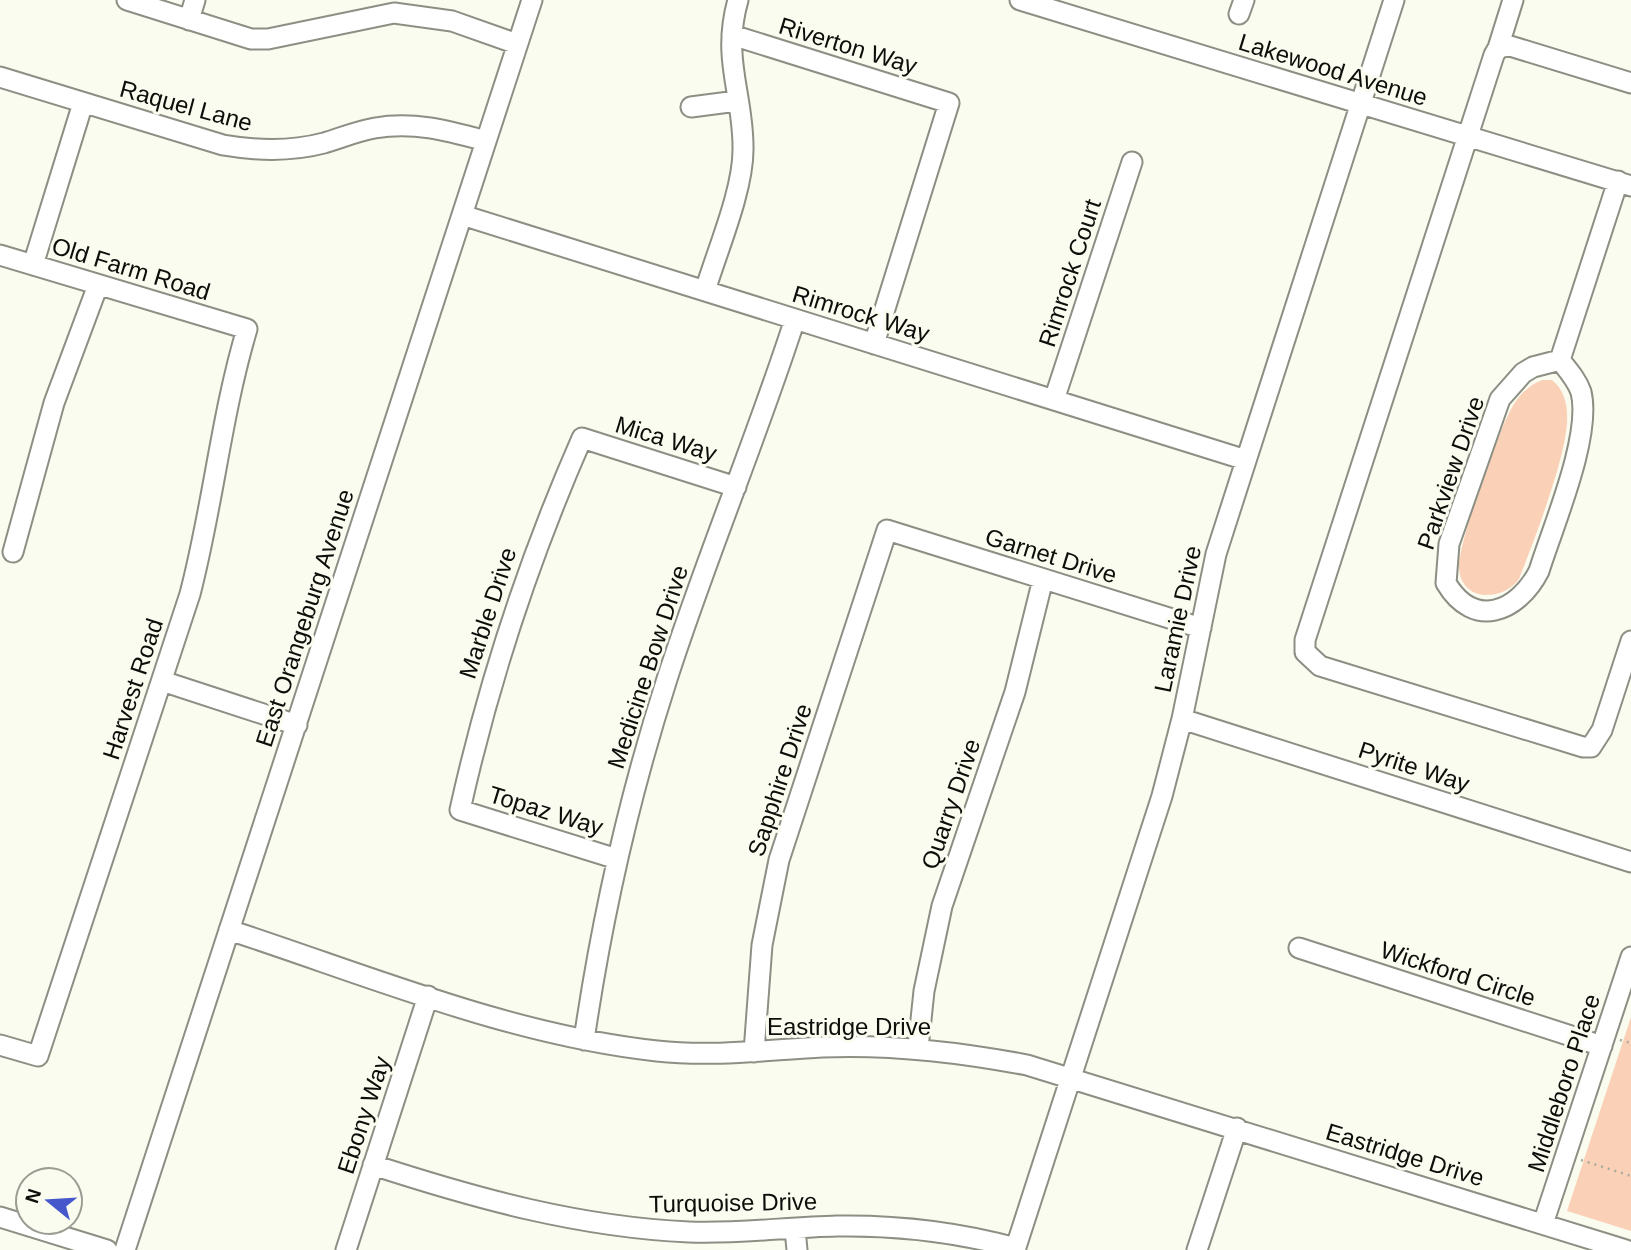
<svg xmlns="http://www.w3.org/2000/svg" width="1631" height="1250" viewBox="0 0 1631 1250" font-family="Helvetica,sans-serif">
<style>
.green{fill:#fad1b7}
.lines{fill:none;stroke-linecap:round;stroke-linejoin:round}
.minor-casing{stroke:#8c8f84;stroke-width:23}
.path{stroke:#a9aaa1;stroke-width:2.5;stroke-dasharray:2 5;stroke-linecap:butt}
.minor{stroke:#fff;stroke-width:19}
.labels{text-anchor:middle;stroke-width:6;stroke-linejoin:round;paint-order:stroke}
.street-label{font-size:24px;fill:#0d0e0a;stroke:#fafcf0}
</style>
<rect width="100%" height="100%" fill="#fafcf0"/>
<path class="green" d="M 1542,380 L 1552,380 C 1562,388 1567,401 1567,414 C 1570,449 1533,543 1519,579 C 1502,602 1461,602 1459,568 C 1457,546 1500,425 1514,404 C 1521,393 1530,385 1542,380 Z
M 1631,1017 L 1631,1231 L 1567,1211 Z"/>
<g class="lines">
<defs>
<path id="minor" d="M 127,0 L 251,39 L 268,39 L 394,13 L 452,21 L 517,44
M 1020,0 L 1631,186
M 1239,14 L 1244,0
M 189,20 L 195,0
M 732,35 L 949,103 L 874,344
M 1498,48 L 1513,0
M 0,77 L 223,145 C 258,151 290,152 324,143 C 341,138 357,131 375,128 C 414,121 449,131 486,141
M 1631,83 L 1510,46 L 1498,48 L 1494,55 L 1305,640 L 1305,652 L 1320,666 L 1583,747 L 1591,747 L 1602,730 L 1631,641
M 691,107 L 737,101
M 462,215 L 1246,460
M 0,255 L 247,329 C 221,416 213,506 190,594 L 38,1056 L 0,1045
M 33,265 L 83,103
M 705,291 C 717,251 743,191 743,150 C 744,95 721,60 738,0
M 1560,360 C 1568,370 1577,380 1581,392 C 1592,436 1553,526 1539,571 C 1518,612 1474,630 1446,583 L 1449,544 L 1500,399 L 1523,373 L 1533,367 Z
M 1560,360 L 1618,181
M 1054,400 L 1132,162
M 13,552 L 54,403 L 98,285
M 162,681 L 297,725
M 1182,719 L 1631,862
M 617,859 L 460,810 C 489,679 528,561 582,438 L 736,487
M 229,930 C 370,976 510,1035 657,1051 C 712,1057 767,1050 822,1047 C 891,1044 959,1052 1027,1065 L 1626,1250
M 1299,948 L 1602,1046
M 584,1040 C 602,917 629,797 667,679 C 706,558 756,440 795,319
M 918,1048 L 924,991 L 942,906 L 1015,692 L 1043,579
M 754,1052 L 762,945 L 779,860 L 887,530 L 1201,628
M 373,1165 C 478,1199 579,1227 689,1232 C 739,1234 788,1227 837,1226 C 898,1225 957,1232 1016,1248
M 0,1217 L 107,1250
M 1543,1224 L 1631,957
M 795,1229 L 797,1250
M 125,1250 L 532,0
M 346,1250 L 428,996
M 1015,1250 L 1162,796 L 1182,719 L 1216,554 L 1394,0
M 1197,1250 L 1237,1128"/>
</defs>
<use href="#minor" class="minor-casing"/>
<path class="path" d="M 1620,1040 L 1631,1043
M 1581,1160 L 1631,1176"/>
<use href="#minor" class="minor"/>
</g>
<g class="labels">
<g class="street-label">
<text transform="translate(848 46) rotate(17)" y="8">Riverton Way</text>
<text transform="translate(1333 70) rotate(17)" y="8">Lakewood Avenue</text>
<text transform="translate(186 106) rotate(15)" y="8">Raquel Lane</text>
<text transform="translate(131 269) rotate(17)" y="8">Old Farm Road</text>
<text transform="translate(1070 273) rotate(-72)" y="8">Rimrock Court</text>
<text transform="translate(861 314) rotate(17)" y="8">Rimrock Way</text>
<text transform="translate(666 439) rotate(17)" y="8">Mica Way</text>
<text transform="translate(1451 473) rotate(-71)" y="8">Parkview Drive</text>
<text transform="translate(1051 556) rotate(17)" y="8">Garnet Drive</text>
<text transform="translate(488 613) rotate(-72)" y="8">Marble Drive</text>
<text transform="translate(305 618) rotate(-72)" y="8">East Orangeburg Avenue</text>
<text transform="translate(1178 619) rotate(-78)" y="8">Laramie Drive</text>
<text transform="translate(648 667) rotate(-72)" y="8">Medicine Bow Drive</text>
<text transform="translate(133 689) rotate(-72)" y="8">Harvest Road</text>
<text transform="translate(1414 767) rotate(18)" y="8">Pyrite Way</text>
<text transform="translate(780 780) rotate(-72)" y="8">Sapphire Drive</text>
<text transform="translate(951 804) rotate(-71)" y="8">Quarry Drive</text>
<text transform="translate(546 811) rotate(17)" y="8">Topaz Way</text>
<text transform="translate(1458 974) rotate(18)" y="8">Wickford Circle</text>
<text x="849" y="1035">Eastridge Drive</text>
<text transform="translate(1564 1083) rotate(-72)" y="8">Middleboro Place</text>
<text transform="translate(364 1115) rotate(-72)" y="8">Ebony Way</text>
<text transform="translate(1405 1155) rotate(17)" y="8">Eastridge Drive</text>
<text transform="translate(733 1203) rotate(-1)" y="8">Turquoise Drive</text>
</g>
</g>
<g transform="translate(49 1201) rotate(288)"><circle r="33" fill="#fafcf0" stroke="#9b9d94" stroke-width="2"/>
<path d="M0-5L12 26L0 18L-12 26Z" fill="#4657cb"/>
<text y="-10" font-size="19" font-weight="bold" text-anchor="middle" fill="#0d0e0a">N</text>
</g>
</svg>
